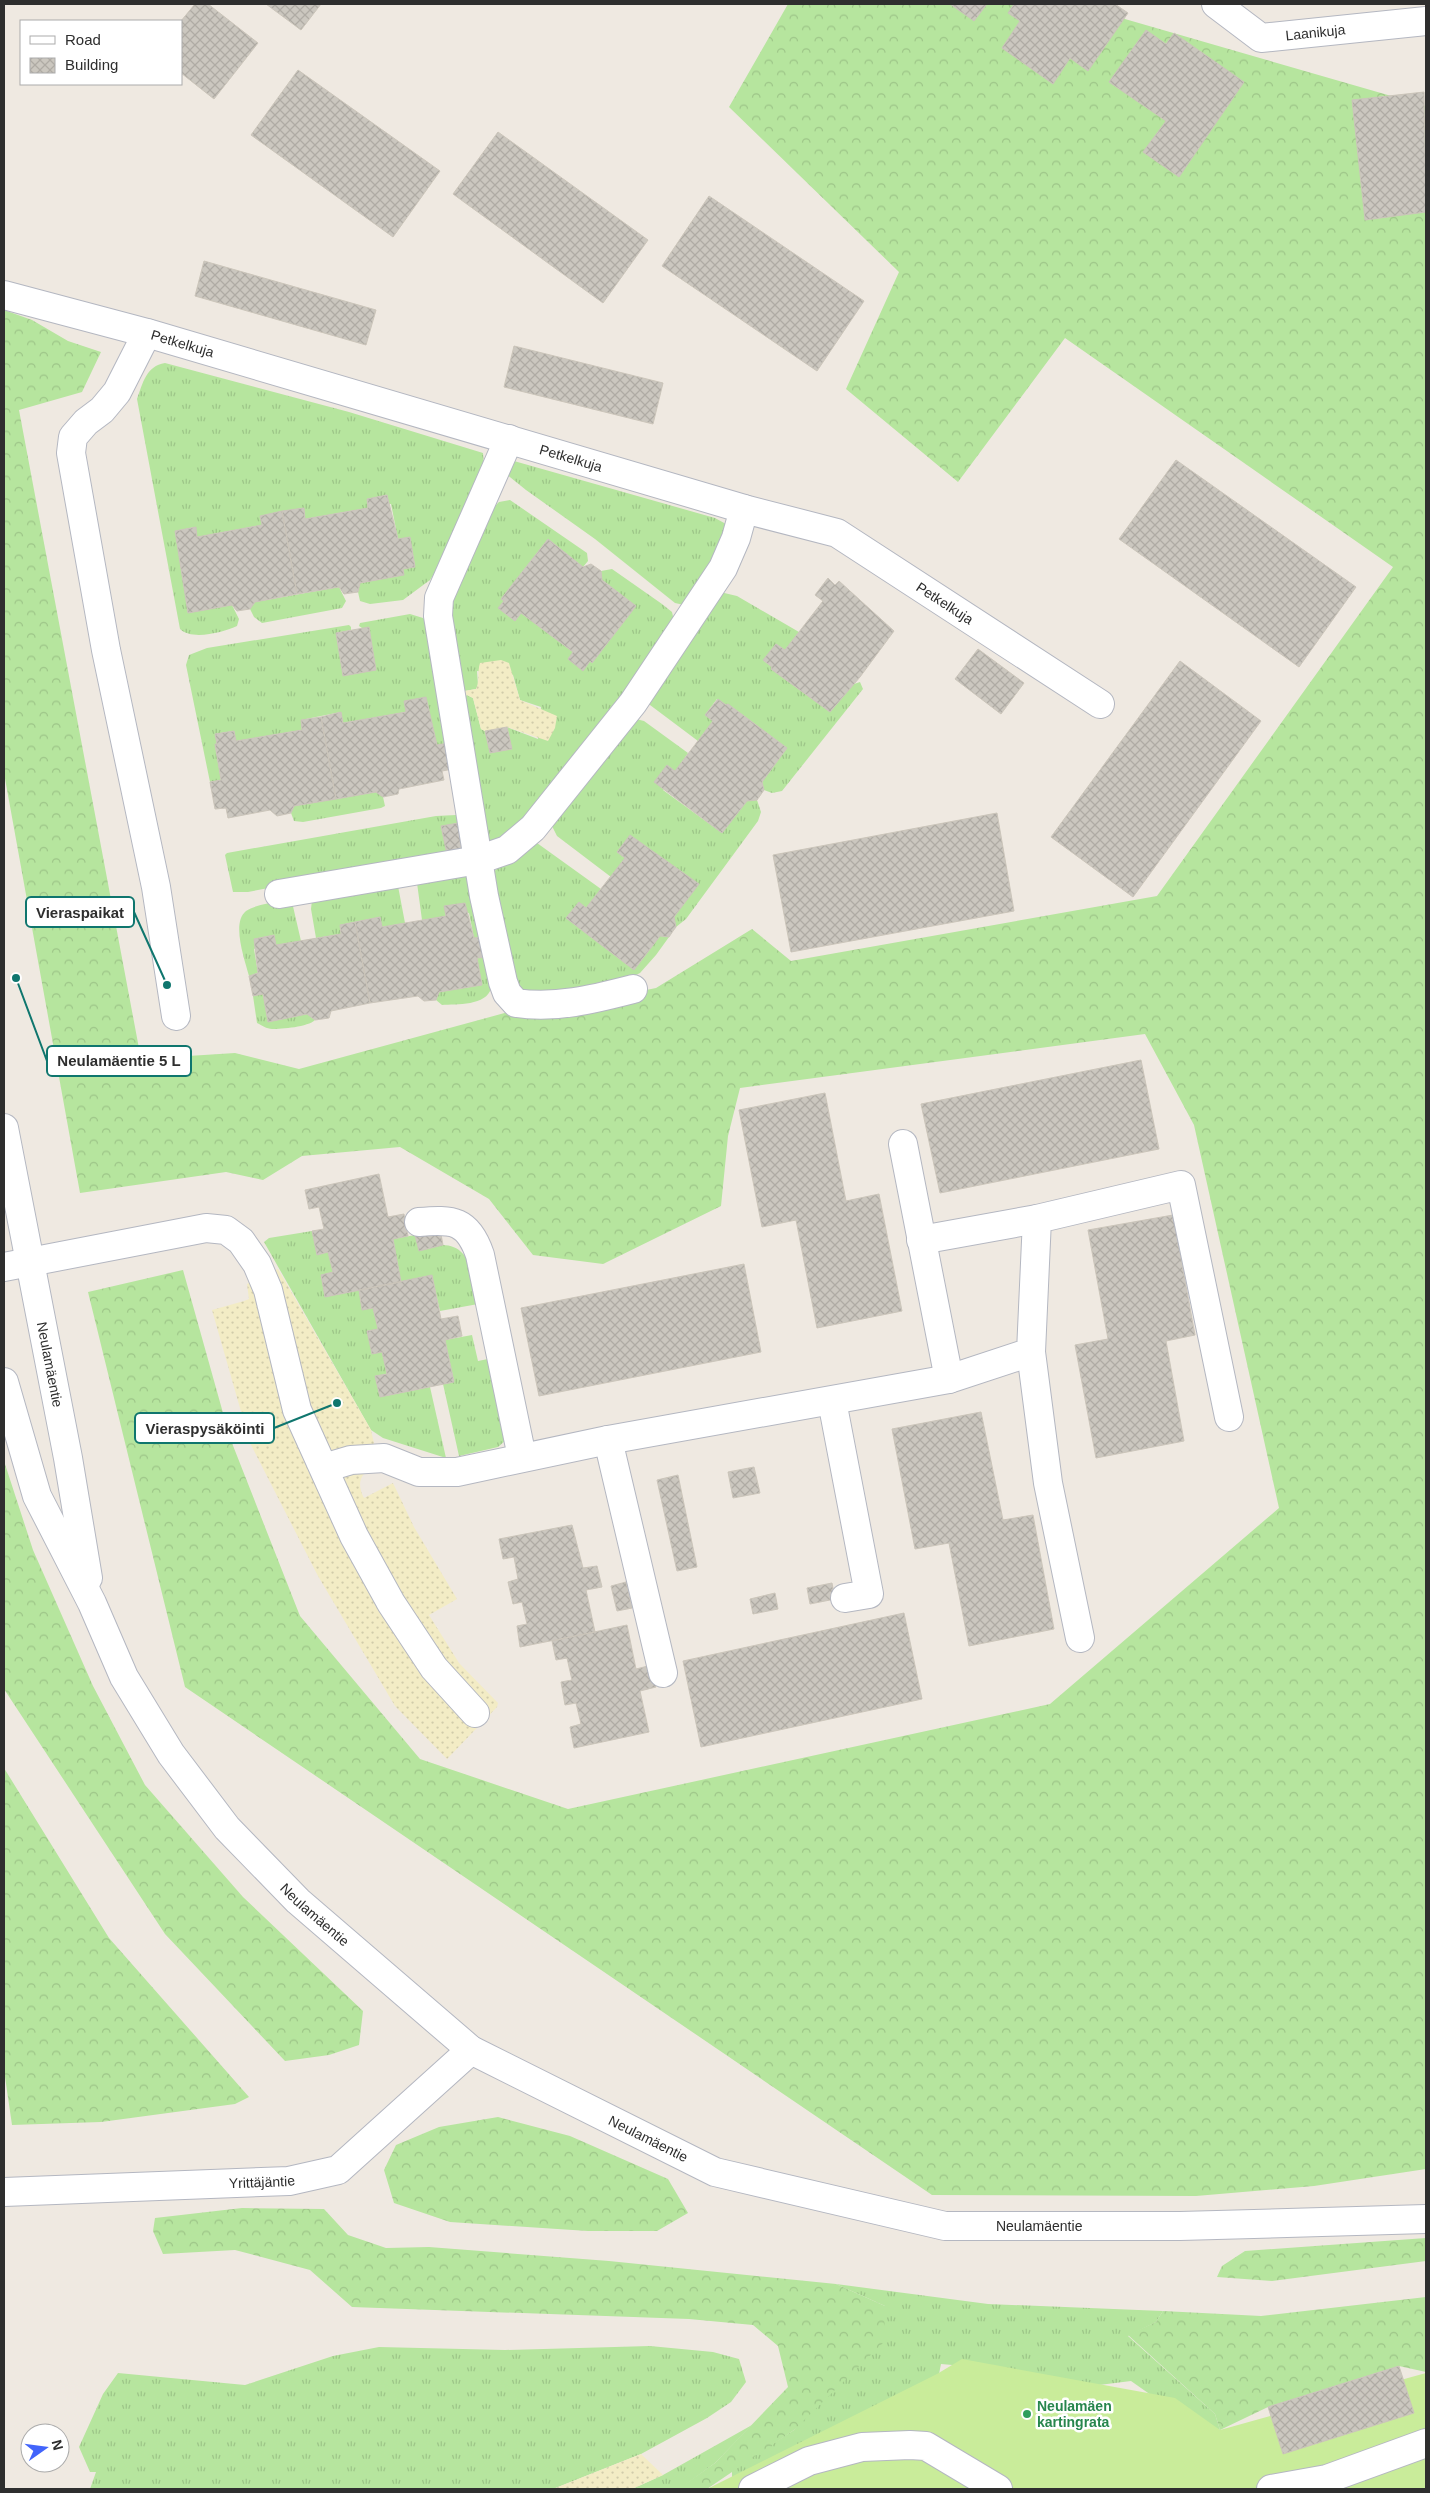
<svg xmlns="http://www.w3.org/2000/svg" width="1430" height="2493" viewBox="0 0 1430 2493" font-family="Helvetica,sans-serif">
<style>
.grass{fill:url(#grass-tufts)}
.forest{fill:url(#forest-crowns)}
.sand{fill:url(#sand-dots)}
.pitch{fill:#c9ec9a}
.building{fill:url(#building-cross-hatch);stroke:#cbc5ba}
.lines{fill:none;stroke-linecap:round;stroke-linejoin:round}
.minor-casing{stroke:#b4b7c1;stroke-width:30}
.minor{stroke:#fff;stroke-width:28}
.leisure-dot{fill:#2e9e5b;stroke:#fff;stroke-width:2}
.labels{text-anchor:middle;stroke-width:5;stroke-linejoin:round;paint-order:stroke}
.street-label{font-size:14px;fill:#2e2e2e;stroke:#fff}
.leisure-label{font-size:14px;font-weight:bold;fill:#27864d;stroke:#fff;text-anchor:start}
.leader{fill:none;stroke:#0f766e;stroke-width:2}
.callout-dot{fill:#0f766e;stroke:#fff;stroke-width:2}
.callout{fill:#fff;stroke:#0f766e;stroke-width:2}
.callout-label{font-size:15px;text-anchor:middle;font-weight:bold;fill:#2e2e2e}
</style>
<defs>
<pattern id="grass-tufts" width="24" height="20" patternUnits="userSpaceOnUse" patternTransform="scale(1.25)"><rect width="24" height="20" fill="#b6e59e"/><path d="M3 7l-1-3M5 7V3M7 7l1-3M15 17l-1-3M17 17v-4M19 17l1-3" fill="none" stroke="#9dc588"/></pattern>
<pattern id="forest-crowns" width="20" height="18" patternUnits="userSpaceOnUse" patternTransform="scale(1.25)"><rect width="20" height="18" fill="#b6e59e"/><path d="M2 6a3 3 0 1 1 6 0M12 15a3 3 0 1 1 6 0" fill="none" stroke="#9dc588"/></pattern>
<pattern id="sand-dots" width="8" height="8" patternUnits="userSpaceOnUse" patternTransform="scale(1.25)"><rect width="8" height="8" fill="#f3ecc5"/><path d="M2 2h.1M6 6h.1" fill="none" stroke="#d1cbaa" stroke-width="1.8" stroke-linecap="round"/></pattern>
<pattern id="building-cross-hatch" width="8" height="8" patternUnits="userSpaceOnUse" patternTransform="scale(1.25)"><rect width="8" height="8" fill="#cbc7bf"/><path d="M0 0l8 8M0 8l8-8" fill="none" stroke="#afaba4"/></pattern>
</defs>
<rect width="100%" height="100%" fill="#efe9e1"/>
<path class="grass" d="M 165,363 L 349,412 L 483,453 L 484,466 L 443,560 L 430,580 L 403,600 L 370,604 L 360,601 L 358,592 L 360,583 L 403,575 L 403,569 L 415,566 L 410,538 L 398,539 L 391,504 L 389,504 L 387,495 L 367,499 L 368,508 L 305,519 L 303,508 L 260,516 L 262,525 L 197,537 L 195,527 L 175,531 L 188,613 L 232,605 L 239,619 L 237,626 C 224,632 192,641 180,629 L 137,399 C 143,383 146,366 165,363 Z
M 514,461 L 715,518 L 726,524 L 724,547 L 684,605 L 675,603 L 595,539 L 526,490 L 506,474 Z
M 510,500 L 587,553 L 588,561 L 583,567 L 548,539 L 501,599 L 504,601 L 498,608 L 515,621 L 521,613 L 573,652 L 568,659 L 583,670 L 590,661 L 592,663 L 636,606 L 602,580 L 601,571 L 612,569 L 662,604 L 672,612 L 675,625 L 541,806 L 507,838 L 489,843 L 461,698 L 467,695 L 473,698 L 481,729 L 485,731 L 490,753 L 512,749 L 507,727 L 538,739 L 541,707 L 520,700 L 513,675 L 477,671 L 478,685 L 476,689 L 459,692 L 451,616 L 458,576 L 491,510 L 499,502 Z
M 339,587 L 346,601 L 342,608 L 262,623 L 254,617 L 250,609 L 255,602 Z
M 720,592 L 737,596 L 799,632 L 785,650 L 776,644 L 764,661 L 772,667 L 771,669 L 830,712 L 854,684 L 860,682 L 863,689 L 782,791 L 772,793 L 764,790 L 762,782 L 787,748 L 728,704 L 726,705 L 717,699 L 705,715 L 713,721 L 698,741 L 646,702 Z
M 410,614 L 423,618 L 431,629 L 448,743 L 437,745 L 426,698 L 406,712 L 343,723 L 341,712 L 301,720 L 302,730 L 236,741 L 234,731 L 215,734 L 217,744 L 215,745 L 221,780 L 210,782 L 186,665 L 189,655 L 207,648 L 349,625 L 351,627 L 351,630 L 336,633 L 343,675 L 376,670 L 369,628 L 362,628 L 359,626 L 360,623 Z
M 636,719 L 644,721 L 688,753 L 663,790 L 722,833 L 747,801 L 757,800 L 761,812 L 758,821 L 686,919 L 676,927 L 674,917 L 698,884 L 630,836 L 617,852 L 625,858 L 611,877 L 557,836 L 552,826 L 555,818 Z
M 376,792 L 383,797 L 385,806 L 381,808 L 303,822 L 294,821 L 291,813 L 294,806 Z
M 456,815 L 464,822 L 441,827 L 447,854 L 248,892 L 233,892 L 225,855 L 227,853 L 436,816 Z
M 537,843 L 601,889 L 586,908 L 579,902 L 566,918 L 634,970 L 660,936 L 669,937 L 656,955 L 640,973 L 624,981 L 546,997 L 516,988 L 508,965 L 493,872 L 528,845 Z
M 466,874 L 472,882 L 484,937 L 474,938 L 469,913 L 422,920 L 417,883 Z
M 398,886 L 405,923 L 382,927 L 380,917 L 340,925 L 341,934 L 316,938 L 311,909 L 312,900 Z
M 280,901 L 292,902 L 301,941 L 276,945 L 274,935 L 254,939 L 256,948 L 254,949 L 258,973 L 249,976 C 245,960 231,923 246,911 C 255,905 270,903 280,901 Z
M 488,957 C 489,965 493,979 491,988 C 487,1006 456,1004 442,1005 L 436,1000 L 439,992 L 482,985 L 477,958 Z
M 263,994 L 268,1022 L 307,1014 L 315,1020 C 308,1027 282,1029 272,1029 C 267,1029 261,1025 257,1023 L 253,996 Z
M 312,1231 L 317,1255 L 328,1252 L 333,1272 L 321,1275 L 325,1297 L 359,1290 L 362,1309 L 373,1308 L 378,1329 L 367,1331 L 372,1353 L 382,1352 L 387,1374 L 375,1376 L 380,1397 L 430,1387 L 446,1458 L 383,1438 L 371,1430 L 264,1242 L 269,1238 Z
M 415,1235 L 419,1250 C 426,1249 435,1245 442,1245 C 473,1245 473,1280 478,1304 L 440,1311 L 432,1276 L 401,1282 L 393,1239 Z
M 472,1335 L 478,1361 L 493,1358 L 506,1440 L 498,1447 L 459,1456 L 443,1384 L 454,1381 L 445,1340 Z
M 836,2284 L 988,2304 L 1163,2311 L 1156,2322 L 1128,2336 L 1215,2414 L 1220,2430 L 1168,2407 L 1131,2381 L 1059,2390 L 975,2367 L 941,2364 L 934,2399 L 732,2485 L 732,2470 L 794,2430 L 885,2306 Z
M 650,2346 L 713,2352 L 739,2359 L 746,2382 L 731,2402 L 707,2418 L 641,2454 L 553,2489 L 90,2489 L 96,2472 L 90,2472 L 79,2447 L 103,2394 L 118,2373 L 245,2385 L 333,2356 L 379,2347 L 505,2350 Z
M 752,2425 L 715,2463 L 685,2485 L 685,2489 L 632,2489 L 663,2475 Z"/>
<path class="forest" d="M 788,4 L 1073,4 L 1426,106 L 1426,2169 L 1314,2186 L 1196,2196 L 932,2195 L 185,1687 L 88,1292 L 183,1270 L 230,1438 L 300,1616 L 420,1759 L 568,1809 L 1050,1704 L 1279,1508 L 1194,1125 L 1145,1034 L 740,1088 L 728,1136 L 721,1206 L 603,1264 L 533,1255 L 489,1199 L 400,1147 L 302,1156 L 263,1180 L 226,1172 L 80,1193 L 4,773 L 4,310 L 32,320 L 68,341 L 101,352 L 82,392 L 19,410 L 141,1059 L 235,1053 L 299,1069 L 512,1011 L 558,1008 L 656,988 L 752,929 L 791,961 L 1157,896 L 1393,567 L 1065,338 L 958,482 L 846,389 L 899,272 L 729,107 Z
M 4,1461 L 33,1550 L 93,1686 L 145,1785 L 243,1897 L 363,2011 L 359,2045 L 329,2055 L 285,2061 L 165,1934 L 4,1689 Z
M 4,1768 L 109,1938 L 249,2097 L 235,2104 L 101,2122 L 12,2125 L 4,2070 Z
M 498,2117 L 570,2136 L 668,2179 L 688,2213 L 657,2231 L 588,2231 L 450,2222 L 394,2203 L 384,2170 L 396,2145 L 439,2127 Z
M 242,2208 L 324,2209 L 348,2235 L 386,2248 L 429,2247 L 609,2261 L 836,2284 L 885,2306 L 884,2342 L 794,2430 L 707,2489 L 685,2489 L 684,2485 L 715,2463 L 788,2387 L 778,2346 L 753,2325 L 689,2319 L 352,2307 L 310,2270 L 235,2250 L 163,2254 L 153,2231 L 155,2218 Z
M 1426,2238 L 1426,2261 L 1272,2281 L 1217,2277 L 1222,2266 L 1245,2251 Z
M 1426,2297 L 1426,2372 L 1399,2366 L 1268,2407 L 1220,2430 L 1215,2414 L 1128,2335 L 1156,2322 L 1163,2311 L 1261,2316 Z"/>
<path class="sand" d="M 501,660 L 509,663 L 520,700 L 557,716 L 555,728 L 548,741 L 507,727 L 485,731 L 481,729 L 473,698 L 467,695 L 461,698 L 459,692 L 476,689 C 480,681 477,672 480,663 Z
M 278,1269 L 371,1430 L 379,1465 C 362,1470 355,1482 364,1498 L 393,1483 L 414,1527 L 457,1599 L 429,1615 L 459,1663 L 498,1703 L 497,1707 L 447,1759 L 395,1706 L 318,1576 L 250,1443 L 212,1310 L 244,1301 L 249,1299 L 247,1284 Z
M 641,2454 L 663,2475 L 632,2489 L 553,2489 Z"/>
<path class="pitch" d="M 962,2359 L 1175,2398 L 1220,2430 L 1426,2373 L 1426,2489 L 707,2489 L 937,2374 Z"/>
<path class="building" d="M 195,4 L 208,4 L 258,43 L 214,99 L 181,73 L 181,21 Z
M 266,4 L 321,4 L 301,30 Z
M 950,4 L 987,4 L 974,21 Z
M 1014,4 L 1115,4 L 1128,13 L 1088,71 L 1070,58 L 1053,84 L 1002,48 L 1020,21 L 1008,13 Z
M 1146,30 L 1166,44 L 1174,33 L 1244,82 L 1179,177 L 1143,152 L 1166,121 L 1109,82 Z
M 298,70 L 440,171 L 393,237 L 251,135 Z
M 1424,92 L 1426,212 L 1365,220 L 1352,100 Z
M 498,132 L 648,240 L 603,303 L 453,194 Z
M 709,196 L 864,301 L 817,371 L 662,266 Z
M 204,261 L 376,310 L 366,345 L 195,296 Z
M 514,346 L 663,383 L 653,424 L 504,387 Z
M 1176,460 L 1356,587 L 1299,667 L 1119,539 Z
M 387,495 L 398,539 L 410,537 L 415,567 L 403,569 L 404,575 L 360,583 L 358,592 L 344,594 L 339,587 L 297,594 L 282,511 L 304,508 L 305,519 L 368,508 L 367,499 Z
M 282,511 L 297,594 L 255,602 L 250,609 L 237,611 L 232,605 L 188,613 L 175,531 L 196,527 L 197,537 L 262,525 L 260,516 Z
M 548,539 L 583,567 L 591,564 L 601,571 L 602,580 L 636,606 L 592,663 L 590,661 L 583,671 L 568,659 L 573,652 L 521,613 L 515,621 L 498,608 L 504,601 L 501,599 Z
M 828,578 L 835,585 L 839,581 L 894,631 L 860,677 L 830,712 L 771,669 L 772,667 L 763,660 L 776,644 L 785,650 L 823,601 L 815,595 Z
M 369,627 L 376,670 L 343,676 L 336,633 Z
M 978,649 L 1024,683 L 1001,714 L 955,679 Z
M 1180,661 L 1261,721 L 1133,897 L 1051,837 Z
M 426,697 L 437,745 L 448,743 L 453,769 L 442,771 L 444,780 L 399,789 L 398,794 L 383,797 L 376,792 L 336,799 L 321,717 L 341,712 L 343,723 L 406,712 L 404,701 Z
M 718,699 L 726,705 L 728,704 L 787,748 L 762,782 L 764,790 L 757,800 L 747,801 L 722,833 L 654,782 L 667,765 L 675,771 L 713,721 L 705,715 Z
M 321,717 L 336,799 L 294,806 L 291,813 L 277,816 L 270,810 L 228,818 L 226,808 L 215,809 L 210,782 L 221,780 L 215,744 L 217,744 L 215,734 L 234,731 L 236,741 L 302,730 L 301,720 Z
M 507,727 L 512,749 L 490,753 L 485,731 Z
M 997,813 L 1014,911 L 791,952 L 773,855 Z
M 464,822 L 470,850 L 447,854 L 441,826 Z
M 630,835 L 699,884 L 674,917 L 676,927 L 673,931 L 669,937 L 660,936 L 634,970 L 566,918 L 579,902 L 586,908 L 625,858 L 617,852 Z
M 465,903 L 474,938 L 484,937 L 488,957 L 477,958 L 482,985 L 439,992 L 436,1000 L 424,1001 L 418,996 L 370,1003 L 355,922 L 380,917 L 382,927 L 446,916 L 444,906 Z
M 355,922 L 370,1003 L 331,1011 L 329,1018 L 315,1020 L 307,1014 L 268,1022 L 263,994 L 253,996 L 249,976 L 258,973 L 254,939 L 274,935 L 276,945 L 341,934 L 340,925 Z
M 1141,1060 L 1159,1149 L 940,1193 L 921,1104 Z
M 825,1093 L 846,1201 L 879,1194 L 902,1311 L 817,1328 L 796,1220 L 762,1227 L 739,1110 Z
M 379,1174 L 388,1217 L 404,1214 L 406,1226 L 408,1236 L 393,1239 L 401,1282 L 325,1297 L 321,1275 L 333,1272 L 328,1252 L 317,1255 L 312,1231 L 324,1229 L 319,1207 L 309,1209 L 305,1190 Z
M 1173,1215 L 1195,1335 L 1166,1341 L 1184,1441 L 1096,1458 L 1075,1345 L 1108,1339 L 1088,1230 Z
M 440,1229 L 443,1245 L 419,1251 L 415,1235 Z
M 744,1264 L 761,1352 L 539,1396 L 521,1308 Z
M 432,1275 L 441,1319 L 458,1316 L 462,1336 L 445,1340 L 454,1382 L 380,1397 L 375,1376 L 387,1374 L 382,1352 L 372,1354 L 367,1331 L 378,1329 L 373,1308 L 362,1310 L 359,1290 Z
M 981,1412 L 1003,1520 L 1033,1515 L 1054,1629 L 969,1646 L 949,1543 L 915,1549 L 892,1429 Z
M 754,1467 L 760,1493 L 733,1498 L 728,1472 Z
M 678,1475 L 697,1567 L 677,1571 L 657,1480 Z
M 572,1525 L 583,1568 L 597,1566 L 602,1587 L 586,1590 L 595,1632 L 520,1647 L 517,1626 L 527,1624 L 522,1602 L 513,1604 L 508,1582 L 518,1579 L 514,1557 L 503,1559 L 499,1539 Z
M 626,1582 L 632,1608 L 617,1611 L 611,1586 Z
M 832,1583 L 835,1599 L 810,1604 L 807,1588 Z
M 775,1593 L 778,1609 L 753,1614 L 750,1599 Z
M 904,1613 L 922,1699 L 701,1747 L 683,1661 Z
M 627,1625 L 636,1669 L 652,1665 L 656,1687 L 640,1691 L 649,1732 L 574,1748 L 570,1727 L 581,1724 L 576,1703 L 565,1705 L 561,1682 L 572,1680 L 567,1658 L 556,1660 L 552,1641 Z
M 1399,2366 L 1414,2413 L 1283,2454 L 1268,2407 Z"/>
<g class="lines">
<defs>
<g id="minor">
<path id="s1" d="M 1216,4 L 1261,38 L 1426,21"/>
<path id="s2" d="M 4,295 L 147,333 L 744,509 L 837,533 L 1100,704"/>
<path d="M 147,333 L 117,392 L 102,410 L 86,422 L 73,437 L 71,453 L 106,650 L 156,887 L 176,1016"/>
<path d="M 509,439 L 439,598 L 438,616 L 484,896 L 503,982 L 507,993 L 516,1003 C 556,1009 594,999 633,989"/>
<path d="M 279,894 L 478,860 L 507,850 L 533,828 L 633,703 L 723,568 L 736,538 L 744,509"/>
<path id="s3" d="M 4,1128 L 68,1458 L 88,1578"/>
<path d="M 903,1144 L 949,1379"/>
<path d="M 419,1222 C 453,1219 468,1220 480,1255 L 522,1457"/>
<path d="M 921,1240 L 1037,1219"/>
<path d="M 4,1267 L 206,1228 L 226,1230 L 241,1241 L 257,1264 L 268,1290 L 297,1410 L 354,1536 L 391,1603 L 434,1668 L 475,1713"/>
<path d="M 1031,1352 L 1048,1483 L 1080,1638"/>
<path id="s4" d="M 4,1382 L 37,1496 L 92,1603 L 124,1677 L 171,1754 L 227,1828 L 298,1901 L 471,2050 L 715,2172 L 945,2226 L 1180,2226 L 1426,2219"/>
<path d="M 832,1401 L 869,1594 L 845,1598"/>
<path d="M 608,1440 L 663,1673"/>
<path d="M 324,1468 L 351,1460 L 384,1458 L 419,1472 L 457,1472 L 608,1440 L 949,1379 L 1031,1352 L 1037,1219 L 1181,1185 L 1229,1417"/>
<path id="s5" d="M 4,2192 L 289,2181 L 338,2170 L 471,2050"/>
<path d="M 753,2489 L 809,2461 L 862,2447 L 910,2445 L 926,2446 L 998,2489"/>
<path d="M 1271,2489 L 1327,2479 L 1426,2443"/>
</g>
</defs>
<use href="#minor" class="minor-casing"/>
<use href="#minor" class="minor"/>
</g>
<circle class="leisure-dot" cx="1027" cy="2414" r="5"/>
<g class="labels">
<g class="street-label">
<text dy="5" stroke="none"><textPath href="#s1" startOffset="111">Laanikuja</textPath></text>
<text dy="5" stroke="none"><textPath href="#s2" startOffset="185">Petkelkuja</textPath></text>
<text dy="5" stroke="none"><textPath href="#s2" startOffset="590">Petkelkuja</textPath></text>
<text dy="5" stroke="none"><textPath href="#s2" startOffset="995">Petkelkuja</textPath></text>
<text dy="5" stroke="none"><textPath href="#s3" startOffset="241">Neulamäentie</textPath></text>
<text dy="5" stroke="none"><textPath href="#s4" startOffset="626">Neulamäentie</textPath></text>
<text dy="5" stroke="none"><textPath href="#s4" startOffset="1031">Neulamäentie</textPath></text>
<text dy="5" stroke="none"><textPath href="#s5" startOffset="258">Yrittäjäntie</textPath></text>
<text dy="5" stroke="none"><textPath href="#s4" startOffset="1436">Neulamäentie</textPath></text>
</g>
<g class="leisure-label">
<text x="1037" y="2411">Neulamäen<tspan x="1037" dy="16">kartingrata</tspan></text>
</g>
</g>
<path class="leader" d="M167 985L134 912M16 978L47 1061M337 1403L274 1428"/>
<g class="callout-dot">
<circle cx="167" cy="985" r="5"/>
<circle cx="16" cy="978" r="5"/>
<circle cx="337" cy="1403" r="5"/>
</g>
<g class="callout">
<rect x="26" y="897" width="108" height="30" rx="5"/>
<rect x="47" y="1046" width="144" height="30" rx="5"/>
<rect x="135" y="1413" width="139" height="30" rx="5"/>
</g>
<g class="callout-label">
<text x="80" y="918">Vieraspaikat</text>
<text x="119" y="1066">Neulamäentie 5 L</text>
<text x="205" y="1434">Vieraspysäköinti</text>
</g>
<rect width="1430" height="2493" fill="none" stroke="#2e2e2e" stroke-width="10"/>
<rect x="20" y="20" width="162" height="65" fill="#ffffff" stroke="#ababab"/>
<rect x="30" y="36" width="25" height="8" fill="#ffffff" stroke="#ababab"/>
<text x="65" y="45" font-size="15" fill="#2e2e2e">Road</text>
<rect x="30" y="58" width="25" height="15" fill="url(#building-cross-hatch)" stroke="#ababab"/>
<text x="65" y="70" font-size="15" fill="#2e2e2e">Building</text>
<g transform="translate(45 2448) rotate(76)"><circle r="24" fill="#ffffff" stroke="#ababab"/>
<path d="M0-4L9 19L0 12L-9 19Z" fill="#4264fb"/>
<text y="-8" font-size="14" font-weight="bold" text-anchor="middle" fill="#2e2e2e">N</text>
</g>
</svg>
